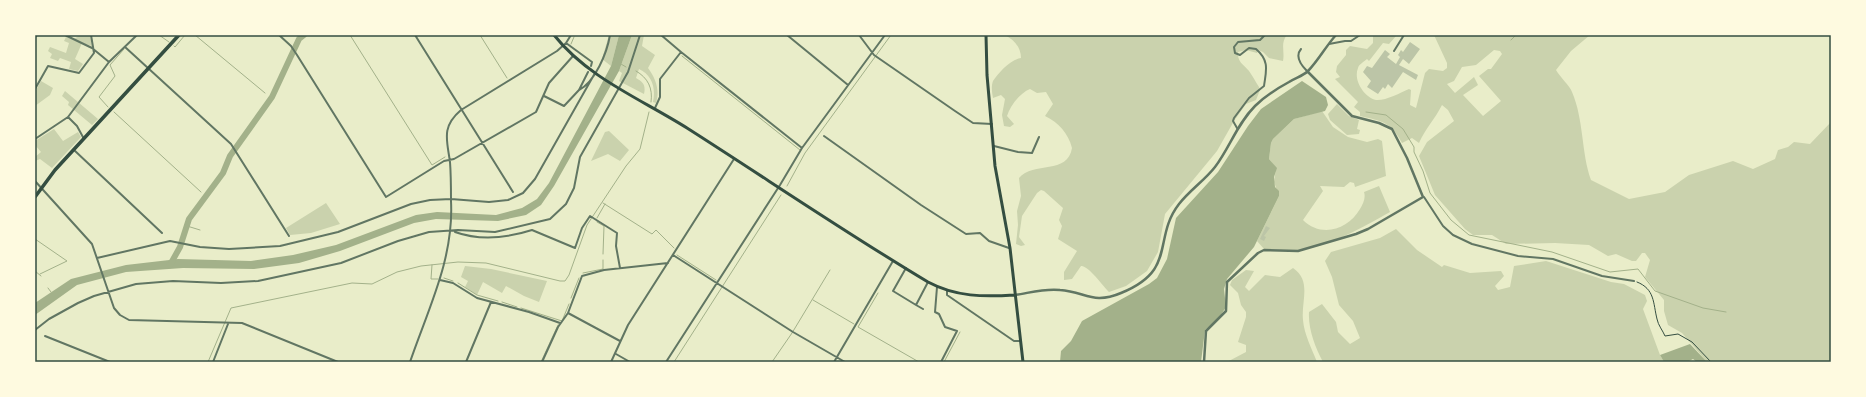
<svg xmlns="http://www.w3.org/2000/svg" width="1866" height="397" viewBox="0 0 1866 397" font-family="Jost,sans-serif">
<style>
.green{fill:#cad2ad;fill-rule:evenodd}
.water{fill:#a3b18a}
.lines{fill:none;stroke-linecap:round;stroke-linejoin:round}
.stream{stroke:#a3b18a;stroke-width:1}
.river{stroke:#a3b18a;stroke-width:6}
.building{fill:#bcc5a7}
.path{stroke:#344e41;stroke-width:1}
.minor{stroke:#617663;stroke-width:2}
.tertiary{stroke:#617663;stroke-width:2.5}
.secondary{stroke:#344e41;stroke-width:3}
.trunk{stroke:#344e41;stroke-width:3.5}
.neatline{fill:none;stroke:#344e41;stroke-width:1.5}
</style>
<rect width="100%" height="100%" fill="#e9edc9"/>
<path class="green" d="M 67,35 L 74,39 L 80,35 L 90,35 L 92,46 L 82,43 L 75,59 L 83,64 L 78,71 L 69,69 L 71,62 L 60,58 L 58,61 L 50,58 L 52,54 L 48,51 L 50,47 L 66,53 L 69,43 L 64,41 Z
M 609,35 L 619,35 L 611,66 L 602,59 Z
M 632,35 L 644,35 L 642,46 L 655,55 L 648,68 C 656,79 660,90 656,103 L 653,102 C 656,88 652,75 639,69 L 636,78 C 643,82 646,85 644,94 L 619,81 L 622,73 L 619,71 Z
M 1005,35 L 1287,35 C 1280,43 1285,52 1283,61 L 1269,58 L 1263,52 L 1258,50 L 1257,53 L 1246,50 L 1238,52 C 1237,64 1246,65 1251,74 C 1254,78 1256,83 1259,87 L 1260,90 L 1256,100 L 1246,104 L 1234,121 L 1217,151 L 1165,214 L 1158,252 L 1147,271 L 1126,286 L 1109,292 C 1103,286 1088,265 1081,266 L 1072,279 L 1064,280 L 1064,272 L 1077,251 L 1058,239 L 1062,226 L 1059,220 L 1063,208 L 1044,191 L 1041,190 L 1037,193 L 1022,216 L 1019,237 L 1025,245 L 1021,246 L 1016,244 L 1018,225 L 1017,211 L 1021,196 L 1019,178 C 1033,161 1068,175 1072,148 C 1068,133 1059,123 1045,116 L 1053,104 L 1046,92 L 1037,93 L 1030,89 C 1020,93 1010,106 1007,116 L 1014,124 L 1010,127 L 1004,126 L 1002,115 L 1005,99 L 1001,95 L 993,98 C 992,93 991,86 993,81 C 998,73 1011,59 1021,58 C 1021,47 1014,40 1005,35 Z
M 1373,35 L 1397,35 L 1389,44 L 1383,43 L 1369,61 L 1367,59 C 1364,62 1359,64 1358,68 C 1353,80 1364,97 1376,100 C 1385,101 1400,93 1409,89 L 1411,90 L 1410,105 L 1416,108 L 1425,73 L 1429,69 L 1443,71 L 1447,68 L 1447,63 L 1434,35 L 1590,35 L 1571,51 L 1556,70 C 1560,77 1570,86 1572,92 C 1584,120 1581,152 1591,180 L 1629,199 L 1665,192 L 1689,175 L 1733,161 L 1753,169 L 1775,159 L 1778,150 L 1788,147 L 1794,142 L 1810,144 L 1831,122 L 1831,362 L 1707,362 L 1682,333 L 1668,325 L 1664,311 L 1664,300 L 1645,277 L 1650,260 L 1645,253 L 1642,253 L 1636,261 L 1632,261 L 1616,254 L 1608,256 L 1589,245 L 1555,243 L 1506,244 L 1492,235 L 1473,235 L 1465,229 L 1435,195 L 1419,156 L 1427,142 L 1454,121 L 1448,110 L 1442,105 C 1435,119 1425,129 1419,143 L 1412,138 L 1402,143 C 1391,122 1382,121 1360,116 L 1360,112 L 1354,107 L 1358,102 L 1335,79 L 1340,77 L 1336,72 L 1337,66 L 1346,55 L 1346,50 L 1350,46 L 1367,49 L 1373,43 ZM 1494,50 L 1500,51 L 1502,54 L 1491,69 L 1488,69 L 1479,76 L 1501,101 L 1483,116 L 1463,95 L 1478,85 L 1474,77 L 1455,93 L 1447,84 L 1454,81 L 1462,67 L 1476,65 Z
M 41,81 L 53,88 L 50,95 L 35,106 L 35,92 Z
M 65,91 L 98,119 L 92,125 L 68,105 L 69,102 L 62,96 Z
M 1337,104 L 1349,116 L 1359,120 L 1357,129 L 1360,130 L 1359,134 L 1347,135 L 1330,120 L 1328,114 Z
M 1322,111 L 1333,127 L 1348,137 L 1367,142 L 1378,139 L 1382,141 L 1386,176 L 1355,187 L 1354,183 L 1350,182 L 1344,187 L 1320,186 L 1323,191 L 1303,220 C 1321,238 1348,230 1360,209 C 1363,204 1366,198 1364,192 L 1379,186 L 1390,212 C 1364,227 1328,247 1298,250 C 1287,251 1275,249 1264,249 L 1257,241 L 1279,196 L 1274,182 L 1276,168 L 1269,159 L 1271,143 L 1273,139 L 1294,119 Z
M 54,129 L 63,141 L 78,132 L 81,137 L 52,168 L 40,159 L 35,161 L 35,157 L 41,152 L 35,145 L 35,141 Z
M 609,131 L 629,150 L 620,161 L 608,154 L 591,161 L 605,132 Z
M 326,203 L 340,224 L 311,233 L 290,235 L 286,228 Z
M 1396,229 L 1417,250 L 1442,267 L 1444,265 L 1470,273 L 1501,271 L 1504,276 L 1495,286 L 1498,290 L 1510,287 L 1514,266 L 1546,261 L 1611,282 L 1624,284 L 1645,295 L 1647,301 L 1643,309 L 1660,355 L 1664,362 L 1323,362 C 1315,347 1308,329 1309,312 L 1322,304 L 1336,322 L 1338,332 L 1350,344 L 1360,338 L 1353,321 L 1339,305 L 1332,277 L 1325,261 L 1331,252 L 1380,238 Z
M 465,266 L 491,269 L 547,281 L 539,302 L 524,296 L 506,286 L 502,293 L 483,282 L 477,295 L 465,287 L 468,281 L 461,277 Z
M 1293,268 C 1312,281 1301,301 1303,320 C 1304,334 1312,349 1317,362 L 1227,362 L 1246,352 L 1246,345 L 1238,342 L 1246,317 L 1246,312 L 1241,305 L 1238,293 L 1230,285 L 1232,280 L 1246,270 L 1254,271 L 1245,287 L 1249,291 L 1265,275 L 1280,277 Z"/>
<path class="water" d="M 619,35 L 632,35 L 619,71 L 554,186 L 541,205 L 526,215 L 498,221 L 436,219 L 414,223 L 340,251 L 299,263 L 254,269 L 183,268 L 126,272 L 77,285 L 35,315 L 35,303 L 71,279 L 126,265 L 178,259 L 251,261 L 293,255 L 336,245 L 416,215 L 437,212 L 496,215 L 522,208 L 537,199 L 549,183 L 611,66 Z
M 1302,81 L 1326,97 L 1328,105 L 1325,111 L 1294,119 L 1273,139 L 1271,143 L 1269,159 L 1277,168 L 1274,177 L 1275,187 L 1279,191 L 1279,196 L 1254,247 L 1227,279 L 1224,289 L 1226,307 L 1219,318 L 1205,330 L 1201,362 L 1060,362 L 1061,351 L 1071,341 L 1082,321 L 1149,284 L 1157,278 L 1167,259 L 1176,218 L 1218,172 L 1248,126 L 1261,109 Z
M 1690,344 L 1707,362 L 1697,362 L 1693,359 L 1687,362 L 1664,362 L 1660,355 Z"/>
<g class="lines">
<path class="stream" d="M 159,35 L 169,42
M 195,35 L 265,93
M 350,35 L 432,165 L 445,157
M 480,35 L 507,78
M 1511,40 L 1516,35
M 571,44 L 574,37
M 174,46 L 175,47 L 185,35
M 682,56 L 800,150
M 621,64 L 626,67
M 636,71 C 648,78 653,88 651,102
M 108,107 L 99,97 L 115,76 L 110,65 L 124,49
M 114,112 L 201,192
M 1366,112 L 1386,115 L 1403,129 L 1414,147 L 1414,152 L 1423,171 L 1430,193 L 1451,220 L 1469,235 L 1552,252 L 1610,272 L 1638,269 L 1655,291 L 1703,308 L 1726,312
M 787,186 L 805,153 L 891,35
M 603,203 L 652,234 L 656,230 L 674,248
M 597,218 L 605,204
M 597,222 L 604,226 L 603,254
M 187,226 L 200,230
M 35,239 L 67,261 L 40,274
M 677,255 L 716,280
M 432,265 L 431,279 L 438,279
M 35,271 L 41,276
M 583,273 L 603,269 L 603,260
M 444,278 L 453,281
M 458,283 L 477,295 L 498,301
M 48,288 L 51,292
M 878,293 L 858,327 L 919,362
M 571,298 L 579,278
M 813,300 L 854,324
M 502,302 L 517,307
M 521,308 L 562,321 L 569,304
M 208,362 L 231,308 L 352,283 L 372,284 L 397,272 L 421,266 L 458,262 L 486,263 L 560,281 L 565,281 L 569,275 L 587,225 L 626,166 L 640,149 L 649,112
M 541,362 L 558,325
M 674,362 L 781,195
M 772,362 L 792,333 L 830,270
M 944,362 L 960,332"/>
<path class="river" d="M 170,265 L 180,247 L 189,219 L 223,173 L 230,156 L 272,97 L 299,39 L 304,35"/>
</g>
<path class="building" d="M 1410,42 L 1420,49 L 1409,64 L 1403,59 L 1399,65 L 1418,75 L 1416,80 L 1403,72 L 1392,88 L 1388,84 L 1385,89 L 1383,87 L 1378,94 L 1367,87 L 1371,81 L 1363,72 L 1367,66 L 1372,68 L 1385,50 L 1390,54 L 1387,57 L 1396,64 L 1400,57 L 1398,55 L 1401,50 L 1403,52 Z
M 1266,226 L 1270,228 L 1264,236 L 1266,237 L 1264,241 L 1260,239 Z"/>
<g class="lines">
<path class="path" d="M 1637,282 C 1655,289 1653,303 1657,319 C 1658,325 1663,331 1665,336 L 1678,334 L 1692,342 L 1711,362"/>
<path class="minor" d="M 65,35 L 92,48 L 109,62
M 279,35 L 291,46 L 297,55 L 386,197 L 444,161 L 454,159 L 536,112 L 549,83 L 573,56
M 415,35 L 513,192
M 787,35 L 848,85
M 859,35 L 874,55 L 955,111 L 973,123 L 992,124
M 35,37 L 37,35
M 566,43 L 592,62 L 591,66
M 1329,44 L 1345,41 L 1351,41 L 1360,35
M 125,47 L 231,144 L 289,236
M 1301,49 C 1295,56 1301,65 1307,71
M 1394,51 L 1404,35
M 681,52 L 802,148
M 35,89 L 48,66 L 79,73 L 94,53 L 91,35
M 579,90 C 595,82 607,53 610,35
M 544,96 L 564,106 L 579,90 L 588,72
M 655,108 L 660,97 L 660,79 L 681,52 L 661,35
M 68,117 L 77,126 L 84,139
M 1237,128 L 1233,121 L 1234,118 L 1249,98 L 1264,86 C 1266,71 1270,61 1256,49 L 1249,48 L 1240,55 L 1235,53 L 1234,47 L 1238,42 L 1260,40 L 1265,35
M 824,136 L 921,205 L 966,234 L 980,233 L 989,241 L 1009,248
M 35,139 L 68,117 L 109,62 L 137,35
M 994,146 L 1018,152 L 1032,153 L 1039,137
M 74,150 L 162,233
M 35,181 L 92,244 L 114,308 L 120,315 L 129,320 L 242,323 L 338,362
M 1424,197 L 1443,226 L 1453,235 L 1472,244 L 1518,256 L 1553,259 L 1602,276 L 1634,281
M 455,232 C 480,241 507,238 532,230 L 575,248 L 582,228 L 590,216 L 617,233 L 616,246 L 620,268
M 673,255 L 793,332 L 845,362
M 97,258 L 170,241 L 200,247 L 229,249 L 280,246 L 338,232 L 411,204 L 430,200 L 451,199 L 489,202 L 508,200 L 523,193 L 535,179 L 595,73
M 906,268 L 893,291 L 916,305 L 928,282
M 440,280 L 453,283 L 477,298 L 529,312 L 560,323
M 937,287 L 935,312 L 939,314 L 945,327 L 957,331 L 941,362
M 947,291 L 947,295 L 1014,341 L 1020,341
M 916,305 L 923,309
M 568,313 L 620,341
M 35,330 L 49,319 L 78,303 L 94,296 L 136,284 L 173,281 L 221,283 L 258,281 L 341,263 L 398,241 L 429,232 L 458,230 L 495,232 L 550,219 L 566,204 L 574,188 L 580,157 L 628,72 L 640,35
M 45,336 L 110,362
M 616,354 L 630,362
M 213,362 L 228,324
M 410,362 C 428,309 454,259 451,201 C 451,188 451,175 450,162 C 447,140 441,127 461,110 L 557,51 L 566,43 L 571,35
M 466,362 L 491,302
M 542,362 L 558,327 L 568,313 L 582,276 L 604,270 L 668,263
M 611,362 L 628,325 L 734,159
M 666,362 L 780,185 L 802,148 L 885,35
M 834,362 L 893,261"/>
<path class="tertiary" d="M 1015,295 C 1029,293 1045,288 1060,290 C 1086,292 1093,305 1121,293 C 1178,270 1152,239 1179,204 C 1190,190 1205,180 1215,167 C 1230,147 1237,124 1255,106 C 1264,97 1278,88 1289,82 C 1295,78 1303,76 1308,71 C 1318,61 1326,46 1336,35
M 1204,362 L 1206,331 L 1226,311 L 1227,282 L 1258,253 L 1264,250 L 1298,251 L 1356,234 L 1368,229 L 1423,197 L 1407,158 L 1392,129 L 1379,123 L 1352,116 L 1307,71"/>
<path class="secondary" d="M 554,35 C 588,78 641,99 687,128 C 767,179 846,233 928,282 C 956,297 984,297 1014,295
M 986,35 L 987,75 L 995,166 L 1010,248 L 1023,362"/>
<path class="trunk" d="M 35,197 L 55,170 L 179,35"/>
</g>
<rect width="1866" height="397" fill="none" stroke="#fefae0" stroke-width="72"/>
<rect x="36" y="36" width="1794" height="325" class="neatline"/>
</svg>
